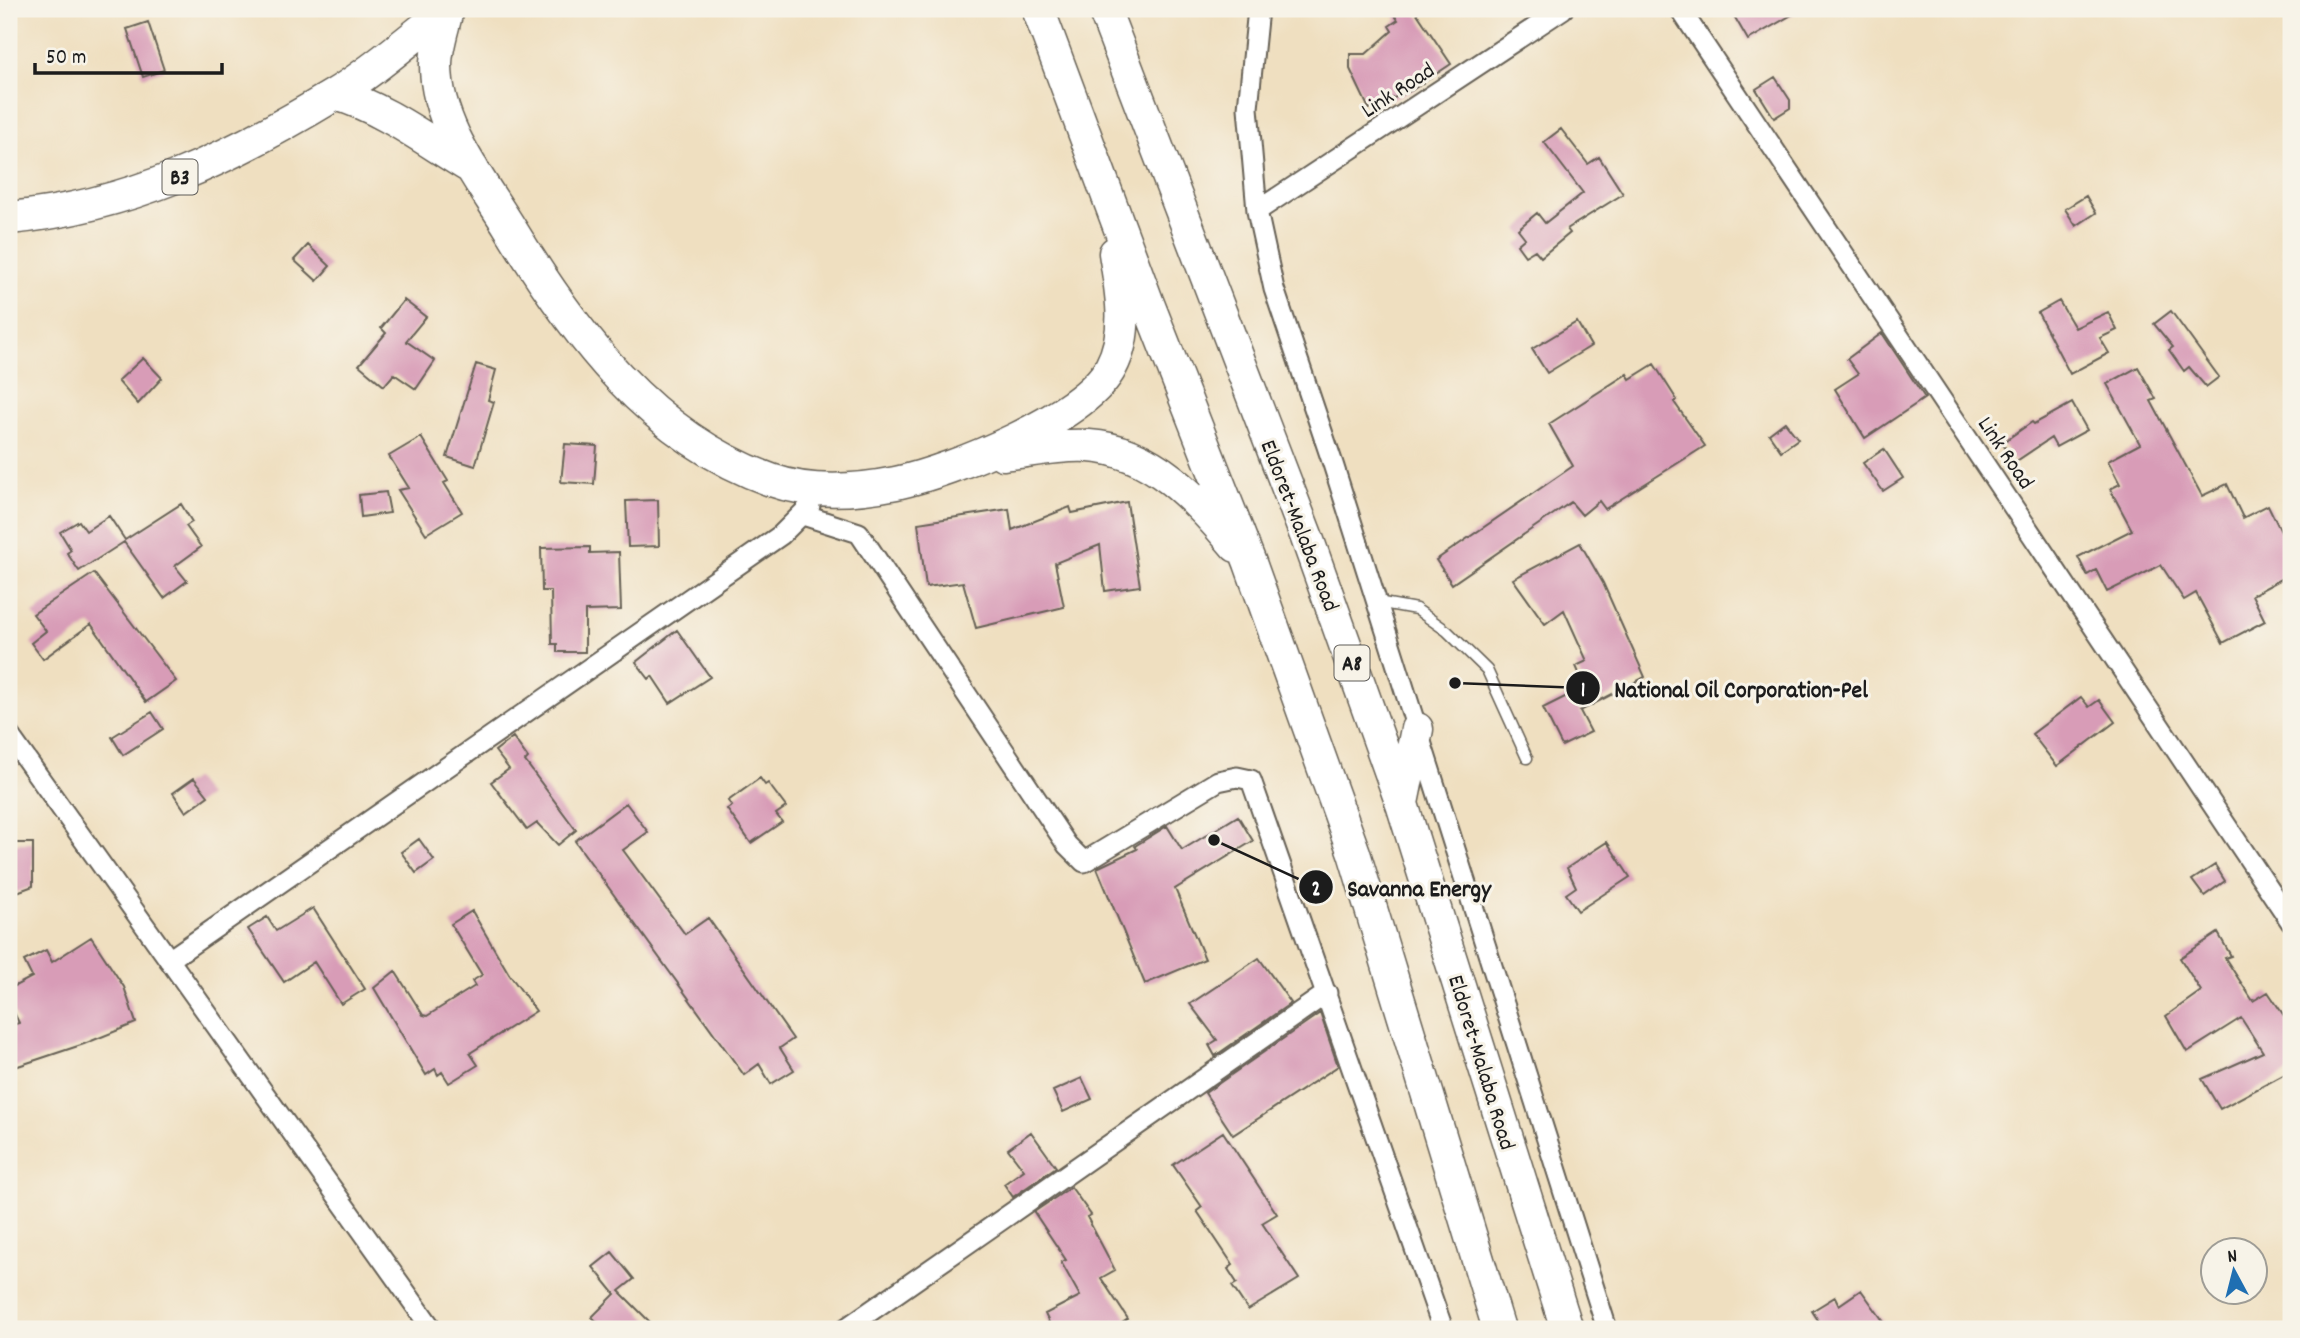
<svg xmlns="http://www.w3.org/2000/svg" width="2300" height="1338" viewBox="0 0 2300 1338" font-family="Dekko,sans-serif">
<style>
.building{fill:#d89cb7}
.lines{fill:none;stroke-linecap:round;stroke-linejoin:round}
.service-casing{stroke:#666055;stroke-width:13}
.minor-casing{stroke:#666055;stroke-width:23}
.trunk-casing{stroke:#666055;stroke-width:35}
.service{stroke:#fff;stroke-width:10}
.minor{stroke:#fff;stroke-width:19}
.trunk{stroke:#fff;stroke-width:32}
.labels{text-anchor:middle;stroke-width:6;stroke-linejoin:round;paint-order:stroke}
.shield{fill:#f7f3e8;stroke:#5e5c59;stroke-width:2}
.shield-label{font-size:21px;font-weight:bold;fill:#1c1c1c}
.street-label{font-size:23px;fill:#1c1c1c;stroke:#f7f3e8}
.leader{fill:none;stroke:#1c1c1c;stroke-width:2.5}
.callout-dot{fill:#1c1c1c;stroke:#f7f3e8;stroke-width:2.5}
.mark-label{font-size:21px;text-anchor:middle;font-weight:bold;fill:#fff}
.callout-label{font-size:24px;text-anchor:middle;font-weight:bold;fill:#1c1c1c;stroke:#f7f3e8;stroke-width:6;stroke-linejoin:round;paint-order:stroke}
</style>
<rect width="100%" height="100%" fill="#f7f3e8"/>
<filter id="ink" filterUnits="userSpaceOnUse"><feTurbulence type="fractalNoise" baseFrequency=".0143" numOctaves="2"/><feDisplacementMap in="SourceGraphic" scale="14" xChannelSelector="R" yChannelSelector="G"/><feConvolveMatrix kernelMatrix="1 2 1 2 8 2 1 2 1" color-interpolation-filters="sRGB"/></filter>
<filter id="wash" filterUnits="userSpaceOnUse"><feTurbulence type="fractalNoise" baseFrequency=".00686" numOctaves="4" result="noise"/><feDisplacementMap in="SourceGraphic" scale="28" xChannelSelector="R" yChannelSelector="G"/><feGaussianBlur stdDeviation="1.57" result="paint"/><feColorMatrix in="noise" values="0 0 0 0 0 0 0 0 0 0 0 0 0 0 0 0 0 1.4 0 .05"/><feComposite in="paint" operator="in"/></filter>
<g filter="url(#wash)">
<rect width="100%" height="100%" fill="#efdfc0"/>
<g id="blocks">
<path class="building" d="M 1390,9 L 1414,9 L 1451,64 L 1412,90 L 1369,109 L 1350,69 L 1350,54 L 1366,54 L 1392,31 L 1389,26 L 1398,20 Z
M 1730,9 L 1802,9 L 1748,40 Z
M 148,22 L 164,70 L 143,77 L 127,29 Z
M 1775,77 L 1790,100 L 1790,108 L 1774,118 L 1756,89 Z
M 1561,129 L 1588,164 L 1599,157 L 1623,194 L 1567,229 L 1570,233 L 1541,257 L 1535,250 L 1525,256 L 1517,245 L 1525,238 L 1518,229 L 1537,213 L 1545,223 L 1583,193 L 1544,142 Z
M 2086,196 L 2096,213 L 2076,226 L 2065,209 Z
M 308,245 L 330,266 L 317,281 L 294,260 Z
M 404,300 L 426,317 L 406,341 L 435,361 L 416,389 L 394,374 L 384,386 L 359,365 L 386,333 L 381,328 Z
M 2059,301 L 2075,328 L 2108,312 L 2117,330 L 2100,338 L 2109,353 L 2070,374 L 2038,313 Z
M 2171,311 L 2219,377 L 2206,387 L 2189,367 L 2184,371 L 2169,350 L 2173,347 L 2154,324 Z
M 1577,322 L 1591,346 L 1547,373 L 1532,349 Z
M 1882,333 L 1925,398 L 1865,438 L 1835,389 L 1858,374 L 1847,359 Z
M 143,358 L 162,378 L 138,404 L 118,381 Z
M 476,364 L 496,370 L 488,400 L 494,402 L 475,466 L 447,457 Z
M 1654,364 L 1677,400 L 1674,402 L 1705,446 L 1605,509 L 1599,501 L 1582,515 L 1571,502 L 1452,584 L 1436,560 L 1573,466 L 1549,424 L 1627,374 L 1630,379 Z
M 2138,367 L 2156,399 L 2151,401 L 2202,496 L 2227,484 L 2243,518 L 2268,505 L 2291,552 L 2291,574 L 2252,595 L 2265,621 L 2223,643 L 2196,593 L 2184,600 L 2161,565 L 2107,592 L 2096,570 L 2087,575 L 2078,557 L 2132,530 L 2110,489 L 2120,484 L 2108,461 L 2140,444 L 2107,384 Z
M 2072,403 L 2087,430 L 2056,447 L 2051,438 L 2015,462 L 2002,443 L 2032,422 L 2034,424 Z
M 1785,422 L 1798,439 L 1781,451 L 1769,434 Z
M 421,437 L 448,481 L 444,483 L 462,512 L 426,534 L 398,490 L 409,488 L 389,456 Z
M 565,444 L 597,446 L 594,484 L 561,482 Z
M 1884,449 L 1903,478 L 1883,491 L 1863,463 Z
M 386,492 L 390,513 L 361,517 L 359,495 Z
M 658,500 L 659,546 L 628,547 L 626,501 Z
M 1127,502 L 1140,586 L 1105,591 L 1100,545 L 1055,563 L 1064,607 L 976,628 L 963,582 L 926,587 L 918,523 L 1009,509 L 1012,530 L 1070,507 L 1072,513 Z
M 181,504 L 192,522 L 186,526 L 201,547 L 175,566 L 187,581 L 164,598 L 124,542 L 79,571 L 67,553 L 71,550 L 60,532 L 79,521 L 86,531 L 109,516 L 125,540 Z
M 1580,543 L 1603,583 L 1645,677 L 1580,711 L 1591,732 L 1562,746 L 1543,708 L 1585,687 L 1576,666 L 1587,661 L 1564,610 L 1545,624 L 1513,579 Z
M 590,547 L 590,553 L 619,552 L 621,610 L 585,611 L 585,652 L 557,652 L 557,644 L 552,644 L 551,591 L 542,591 L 541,548 Z
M 94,573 L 176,681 L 146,702 L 91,624 L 43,659 L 31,643 L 46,631 L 33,614 Z
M 677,630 L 710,677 L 670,703 L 652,676 L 649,679 L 636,662 Z
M 2081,697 L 2089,707 L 2099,700 L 2115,722 L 2057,766 L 2032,734 Z
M 152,712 L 163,729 L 123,755 L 112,737 Z
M 513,737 L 528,758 L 525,761 L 576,830 L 558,845 L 537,823 L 527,830 L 491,782 L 509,769 L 495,751 Z
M 194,778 L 208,796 L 186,812 L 173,793 Z
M 760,778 L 765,785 L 768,783 L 786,807 L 776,814 L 782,822 L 751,843 L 727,809 L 732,806 L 728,801 Z
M 626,803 L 648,832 L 623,850 L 685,934 L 708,918 L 793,1039 L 780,1048 L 794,1070 L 771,1084 L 759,1064 L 744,1075 L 575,841 Z
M 1238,816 L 1253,841 L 1175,889 L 1205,959 L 1145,984 L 1097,868 L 1137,849 L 1135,846 L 1167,826 L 1182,850 Z
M 419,839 L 434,860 L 416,873 L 401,852 Z
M 1607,842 L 1630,877 L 1578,911 L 1566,894 L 1576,887 L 1567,868 Z
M 14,843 L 33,843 L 33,886 L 9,895 Z
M 2215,865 L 2225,881 L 2204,896 L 2192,880 Z
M 313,908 L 365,989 L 341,1004 L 314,962 L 284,982 L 248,929 L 267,917 L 276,931 Z
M 472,911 L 509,974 L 536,1011 L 470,1053 L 478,1065 L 449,1083 L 442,1072 L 438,1075 L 435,1069 L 426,1075 L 374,988 L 395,971 L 423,1015 L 427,1016 L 475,986 L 472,981 L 482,975 L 451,924 Z
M 2218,933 L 2231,956 L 2225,958 L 2253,1001 L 2268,992 L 2291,1026 L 2291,1071 L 2220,1109 L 2202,1079 L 2263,1052 L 2241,1018 L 2187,1052 L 2166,1016 L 2201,991 L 2180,958 Z
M 91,937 L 124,987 L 136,1023 L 84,1044 L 9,1069 L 9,1026 L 19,1023 L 9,1002 L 9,989 L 32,977 L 24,961 L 46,950 L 52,962 Z
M 1259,958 L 1291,1003 L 1215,1056 L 1209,1045 L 1217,1040 L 1190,1004 Z
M 1320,1013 L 1338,1066 L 1233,1135 L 1205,1093 Z
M 1082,1078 L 1092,1099 L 1063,1112 L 1053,1091 Z
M 1031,1132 L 1056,1167 L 1013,1197 L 1004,1184 L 1024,1170 L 1008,1149 Z
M 1223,1132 L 1277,1214 L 1262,1223 L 1299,1279 L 1248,1310 L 1232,1286 L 1237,1283 L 1228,1269 L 1233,1265 L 1197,1211 L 1202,1207 L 1173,1165 Z
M 1071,1187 L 1091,1215 L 1087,1217 L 1115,1270 L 1101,1278 L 1128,1319 L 1113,1329 L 1052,1329 L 1045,1314 L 1080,1296 L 1061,1262 L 1066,1260 L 1034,1212 Z
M 612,1252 L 634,1279 L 619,1291 L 657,1329 L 605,1329 L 592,1317 L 615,1294 L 593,1267 Z
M 1861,1290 L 1889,1329 L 1824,1329 L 1812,1311 L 1835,1297 L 1839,1305 Z"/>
</g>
</g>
<g filter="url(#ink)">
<use href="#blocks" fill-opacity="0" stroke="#666055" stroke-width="2"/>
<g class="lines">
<defs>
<path id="service" d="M 1377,602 L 1416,609 L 1447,631 L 1487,670 L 1527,758"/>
<path id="minor" d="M 1258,9 L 1248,108 L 1257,211 L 1274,289 L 1333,464 L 1607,1329
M 1680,9 L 2291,922
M 1257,211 L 1563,9
M 803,515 L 859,533 L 1067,845 L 1084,862 L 1218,781 L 1237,777 L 1251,780 L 1443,1329
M 9,735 L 432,1329
M 169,960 L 781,535 L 810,506
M 845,1329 L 1327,993"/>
<path id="trunk" d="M 1038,9 L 1147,301 L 1250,563 L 1354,853 L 1499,1329
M 1104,9 L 1307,538 L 1402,804 L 1567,1329
M 447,10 C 443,28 436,47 436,65 C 436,125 479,178 510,228 C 574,333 650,437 771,480 C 810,494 856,491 896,483 C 952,471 1085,418 1111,367 C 1130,331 1121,291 1115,253
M 336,94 C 386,109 428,142 472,168
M 9,218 C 130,207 232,157 334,95 C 374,71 411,37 449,9
M 1003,454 C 1031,451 1060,444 1089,446 C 1153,450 1197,500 1236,546
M 1402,803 L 1417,729"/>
</defs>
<use href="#service" class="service-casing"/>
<use href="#minor" class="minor-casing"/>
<use href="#trunk" class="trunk-casing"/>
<use href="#service" class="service"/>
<use href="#minor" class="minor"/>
<use href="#trunk" class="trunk"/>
</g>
</g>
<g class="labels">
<g class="shield">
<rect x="162.5" y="159.5" width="35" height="35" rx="5"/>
<rect x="1334.5" y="645.5" width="35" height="35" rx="5"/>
</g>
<g class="shield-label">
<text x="180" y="184">B3</text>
<text x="1352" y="670">A8</text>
</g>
<g class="street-label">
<text transform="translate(1397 89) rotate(-33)" y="8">Link Road</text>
<text transform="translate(2007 452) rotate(56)" y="8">Link Road</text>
<text transform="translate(1301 525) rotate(69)" y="8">Eldoret-Malaba Road</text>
<text transform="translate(1483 1062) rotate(73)" y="8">Eldoret-Malaba Road</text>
</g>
</g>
<path class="leader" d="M1455 683L1583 688M1214 840L1316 887"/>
<g class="callout-dot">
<circle cx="1455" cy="683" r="7"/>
<circle cx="1214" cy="840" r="7"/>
<circle cx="1583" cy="688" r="18"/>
<circle cx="1316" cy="887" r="18"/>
</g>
<g class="mark-label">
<text x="1583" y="696">1</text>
<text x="1316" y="895">2</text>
</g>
<g class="callout-label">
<text x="1741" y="697">National Oil Corporation-Pel</text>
<text x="1419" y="896">Savanna Energy</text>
</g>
<rect width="2300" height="1338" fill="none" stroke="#f7f3e8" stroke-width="35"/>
<g transform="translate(2234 1271) rotate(353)"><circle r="33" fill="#f7f3e8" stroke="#9f9d96" stroke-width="2"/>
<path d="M0-5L12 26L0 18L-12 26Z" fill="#1f6fb2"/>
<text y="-10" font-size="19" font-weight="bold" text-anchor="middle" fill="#1c1c1c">N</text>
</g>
<path d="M35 63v10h187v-10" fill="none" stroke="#1c1c1c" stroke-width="3.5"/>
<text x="46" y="63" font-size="21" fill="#1c1c1c" stroke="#f7f3e8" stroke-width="5" paint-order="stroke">50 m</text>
</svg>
